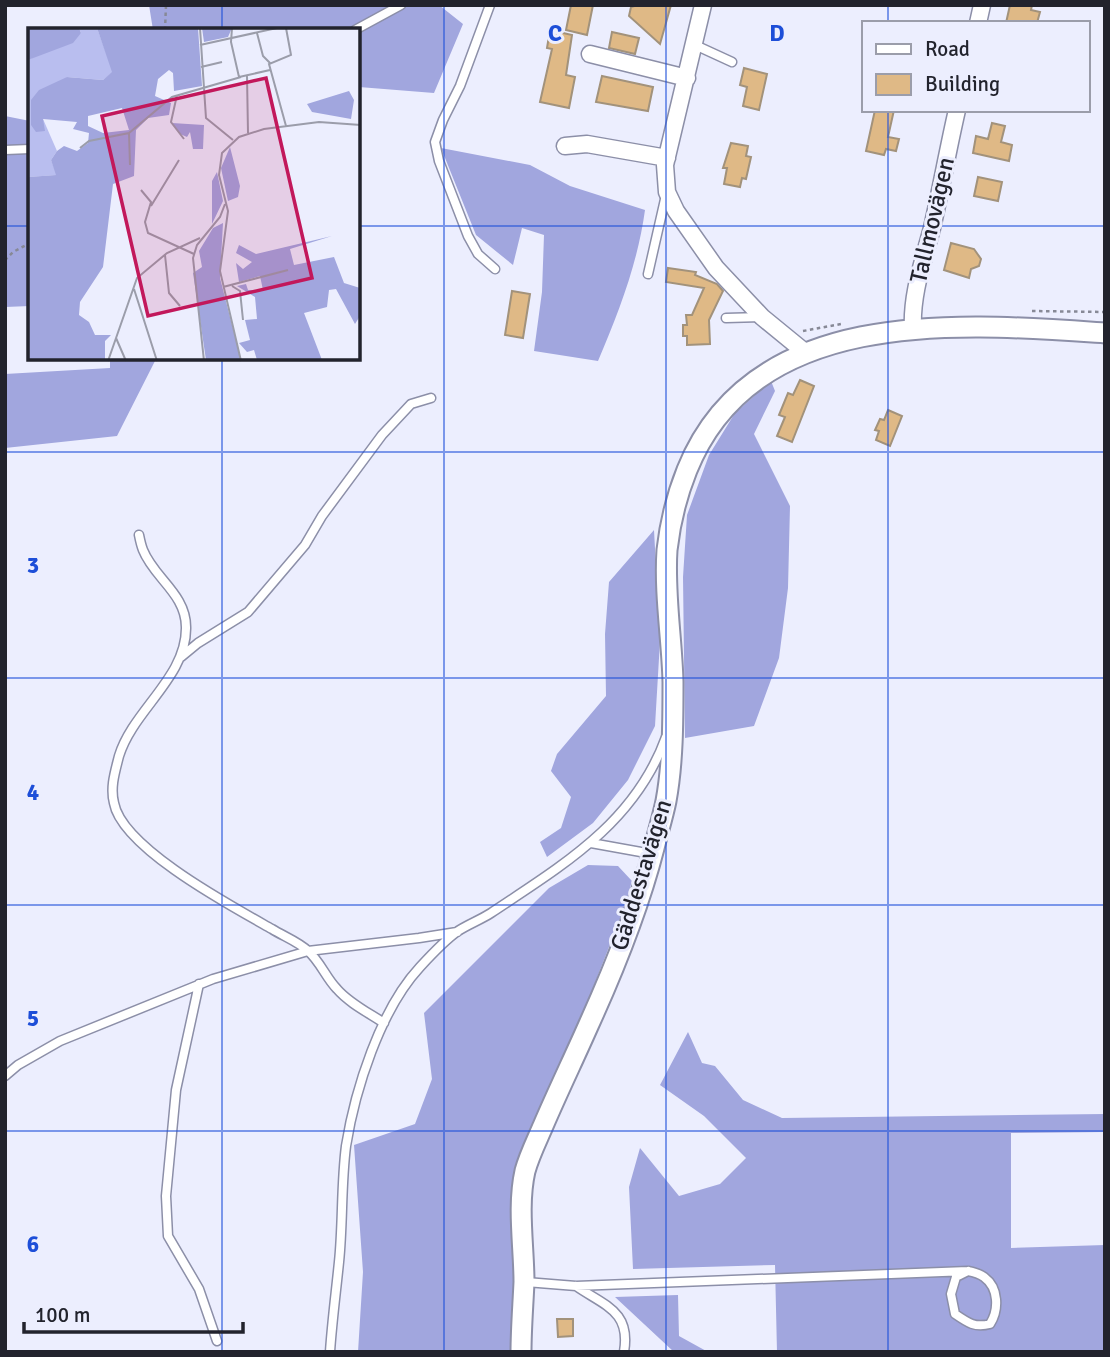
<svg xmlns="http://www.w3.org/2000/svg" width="1110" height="1357" viewBox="0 0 1110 1357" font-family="Signika,sans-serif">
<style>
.forest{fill:#a1a6de}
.building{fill:#dfb986;stroke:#a2927b;stroke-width:2}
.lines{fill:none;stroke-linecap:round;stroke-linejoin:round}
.service-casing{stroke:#8c8fa8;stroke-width:11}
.minor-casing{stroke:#8c8fa8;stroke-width:19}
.tertiary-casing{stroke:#8c8fa8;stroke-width:23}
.path{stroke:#878996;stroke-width:2.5;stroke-dasharray:3.5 3.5;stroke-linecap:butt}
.service{stroke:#fff;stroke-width:8}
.minor{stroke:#fff;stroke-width:16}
.tertiary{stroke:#fff;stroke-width:19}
.grid{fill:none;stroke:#1d4ed8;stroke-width:2;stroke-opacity:0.55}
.labels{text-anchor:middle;stroke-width:6;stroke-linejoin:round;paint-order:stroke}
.street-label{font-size:24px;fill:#22232d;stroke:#eceefe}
.inset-road{fill:none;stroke:#9b9daa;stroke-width:2}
.view{fill:#c2185b;fill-opacity:0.15;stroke:#c2185b;stroke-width:3.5}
.inset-edge{fill:none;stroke:#22232d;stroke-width:3.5}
.grid-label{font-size:23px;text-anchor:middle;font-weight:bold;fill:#1d4ed8;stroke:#eceefe;stroke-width:6;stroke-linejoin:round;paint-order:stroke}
</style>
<rect width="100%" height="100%" fill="#eceefe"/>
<path class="forest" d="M 149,5 L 439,5 L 463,24 L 434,93 L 359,87 L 359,30 L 153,30 Z
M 5,116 L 30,121 L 30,306 L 5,307 Z
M 441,148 L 530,165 L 570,186 L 645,210 C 638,262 619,312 598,361 L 534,351 L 542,292 L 544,235 L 522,228 L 513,265 L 476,235 Z
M 110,359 L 156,359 L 117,436 L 5,448 L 5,374 L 110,368 Z
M 771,381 L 775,391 L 754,434 L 790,506 L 788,588 L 779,658 L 754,726 L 685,738 L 683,577 L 687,515 L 709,455 L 735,413 Z
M 654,530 L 660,641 L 655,726 L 628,780 L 593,823 L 547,857 L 540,842 L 561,828 L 571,797 L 551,771 L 557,754 L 606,696 L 605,634 L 609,582 Z
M 588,865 L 618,866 L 632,881 L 625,906 L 566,1057 L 515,1215 L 513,1352 L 358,1352 L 363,1272 L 354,1145 L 415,1124 L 432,1079 L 424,1013 L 549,888 Z
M 688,1032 L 702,1063 L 715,1066 L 743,1100 L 782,1118 L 1105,1114 L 1105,1132 L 1011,1133 L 1011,1248 L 1105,1245 L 1105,1352 L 777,1352 L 775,1265 L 633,1269 L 629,1187 L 640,1148 L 679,1196 L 720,1184 L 746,1158 L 704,1116 L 660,1085 Z
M 678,1295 L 679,1336 L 708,1352 L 674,1352 L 615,1297 Z"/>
<path class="building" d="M 571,5 L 593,5 L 587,35 L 566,30 Z
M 638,5 L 671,5 L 660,44 L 629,16 L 631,7 Z
M 1010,5 L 1032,5 L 1031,10 L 1040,12 L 1037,23 L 1006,23 Z
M 550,30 L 572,35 L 566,75 L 575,77 L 569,108 L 540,102 L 552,49 L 547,48 Z
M 612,32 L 639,38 L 635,54 L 609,48 Z
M 744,68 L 767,74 L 759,110 L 743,106 L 747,87 L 740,85 Z
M 602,76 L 653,87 L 648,111 L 596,102 Z
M 875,110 L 894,110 L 888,137 L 899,139 L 896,151 L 886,149 L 884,155 L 866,151 Z
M 992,123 L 1005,126 L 1001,142 L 1012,145 L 1009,161 L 973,153 L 976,136 L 988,139 Z
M 731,143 L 748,146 L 746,156 L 751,157 L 746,179 L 742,178 L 740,187 L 724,184 L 727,168 L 723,168 Z
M 978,177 L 1002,182 L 998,201 L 974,196 Z
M 951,243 L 974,249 L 981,259 L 979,266 L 971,269 L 969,278 L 944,270 Z
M 668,268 L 696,272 L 695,275 L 717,284 L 723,291 L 709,320 L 710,344 L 687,345 L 687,336 L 683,336 L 683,325 L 687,325 L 686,315 L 692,315 L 704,288 L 666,282 Z
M 512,291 L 530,294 L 523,338 L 505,335 Z
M 800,380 L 814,386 L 792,442 L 777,436 L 785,417 L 779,415 L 788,393 L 793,395 Z
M 888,410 L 902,416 L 890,446 L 876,440 L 879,431 L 875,430 L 880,419 L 884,420 Z
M 557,1319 L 573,1319 L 573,1336 L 558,1337 Z"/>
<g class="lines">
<defs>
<path id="service" d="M 490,5 L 460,86 L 443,120 L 435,142 L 439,161 L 468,236 L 478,254 L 495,269
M 355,30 L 401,5
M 695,45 L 732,62
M 5,150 L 30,149
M 648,274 L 666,195
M 726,318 L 762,317
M 139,535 C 140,540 141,545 143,550 C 154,578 186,594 186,627 C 187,677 133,710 119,756 C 115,772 110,787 114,803 C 122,848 233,907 272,929 C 283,936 299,942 308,951 C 320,961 326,978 337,989 C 349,1003 369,1013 384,1023
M 181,657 L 198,643 L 248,612 L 305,545 L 322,516 L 382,435 L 411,404 L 431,398
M 591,843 L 652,854
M 199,984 L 176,1090 L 166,1196 L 168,1236 L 199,1289 L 217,1341
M 5,1076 L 18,1065 L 60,1041 L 213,979 L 308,951 L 419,938 L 457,932
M 526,1282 L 576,1286 L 968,1271 C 973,1272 980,1274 984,1277 C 999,1288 999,1310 990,1324 C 975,1328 968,1323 955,1314 L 951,1294 L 956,1277 L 968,1271
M 576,1286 C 605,1306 631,1311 624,1352
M 330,1352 C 332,1322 336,1292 339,1262 C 343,1224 341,1185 346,1146 C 355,1090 380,1010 420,967 C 431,955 445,940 458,931 C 469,924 480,920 491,913 C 563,865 635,823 666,737"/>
<path id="minor" d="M 703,5 L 665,165 L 667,192 L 676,211 L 716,268 L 762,317 L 806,353
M 978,23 L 982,5
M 590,54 L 687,78
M 565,146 L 587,144 L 667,158
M 913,330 C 911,295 923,262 932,228 C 941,189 948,149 957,110"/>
<path id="tertiary" d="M 521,1352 C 521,1329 523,1305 524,1282 C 524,1247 517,1206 525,1171 C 529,1156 537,1140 543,1126 C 558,1091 574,1058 589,1024 C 614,969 639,906 654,848 C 658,832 663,816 666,801 C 673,763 673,721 673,682 C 672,639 664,594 667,550 C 670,523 677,495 687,470 C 753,305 960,323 1105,333"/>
</defs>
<use href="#service" class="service-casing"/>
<use href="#minor" class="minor-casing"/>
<use href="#tertiary" class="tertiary-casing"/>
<path class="path" d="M 165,30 L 166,5
M 5,260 L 13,252 L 30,243
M 1032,311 L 1105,312
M 803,331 L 841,324"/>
<use href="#service" class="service"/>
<use href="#minor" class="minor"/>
<use href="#tertiary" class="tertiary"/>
</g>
<path class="grid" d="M 222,5 L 222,30M 444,5 L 444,1352M 666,5 L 666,1352M 888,5 L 888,23M 888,110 L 888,1352M 5,226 L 30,226M 359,226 L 1105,226M 222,359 L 222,1352M 5,452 L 1105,452M 5,678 L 1105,678M 5,905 L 1105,905M 5,1131 L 1105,1131"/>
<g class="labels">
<g class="street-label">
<text transform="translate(932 220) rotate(-77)" y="8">Tallmovägen</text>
<text transform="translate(641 875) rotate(-73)" y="8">Gäddestavägen</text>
</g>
</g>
<g transform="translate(28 28)">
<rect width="332" height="332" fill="#eceefe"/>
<path d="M 51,0 L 69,0 L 85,44 L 75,52 L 39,49 L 15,91 L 29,123 L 23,132 L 29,147 L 0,149 L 0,32 L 53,5 Z" fill="#b9beef"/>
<path d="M 0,0 L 51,0 L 53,5 L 45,15 L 0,32 ZM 69,0 L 170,0 L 174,58 L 146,63 L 145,45 L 141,42 L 130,51 L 127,68 L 143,75 L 141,87 L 120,90 L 108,102 L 106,148 L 85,156 L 75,239 L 52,274 L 51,287 L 61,294 L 67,307 L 83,307 L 77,313 L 77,332 L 0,332 L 0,149 L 28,147 L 23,132 L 29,123 L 36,118 L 49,123 L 60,115 L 61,105 L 45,101 L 49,94 L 15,91 L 17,103 L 8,104 L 3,97 L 3,72 L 11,62 L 39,49 L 75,52 L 84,44 ZM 94,80 L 101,102 L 75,105 L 60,98 L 60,88 ZM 174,0 L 204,0 L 200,9 L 176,14 ZM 321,63 L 326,72 L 323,91 L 284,84 L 279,76 ZM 144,95 L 176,97 L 175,121 L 165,121 L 162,104 L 159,109 L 152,106 ZM 202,119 L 212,158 L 210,169 L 200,173 L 193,140 ZM 189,144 L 195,173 L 184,196 L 184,153 ZM 195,195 L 192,250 L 213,332 L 178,332 L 165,245 L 174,239 L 171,223 L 185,200 ZM 304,208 L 262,221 L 266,237 L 306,229 L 316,255 L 332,260 L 332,288 L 327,296 L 308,261 L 301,262 L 299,279 L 276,285 L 294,332 L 229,332 L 226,322 L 219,324 L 211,315 L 222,312 L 217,292 L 229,291 L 227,269 L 209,258 L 218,256 L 220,262 L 235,262 L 232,248 L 211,254 L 208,235 L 215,241 L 224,234 L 208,225 L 211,217 L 228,226 Z" fill="#a1a6de" fill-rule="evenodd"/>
<path class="inset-road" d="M 172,0 L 178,90 L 205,112M 204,0 L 203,14 L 211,49 L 242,42M 229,5 L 235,28 L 242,35M 172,17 L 249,0M 173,39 L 194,34M 219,48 L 220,105M 149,67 L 143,94 L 156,111M 258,98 L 241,36 L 263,27 L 258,0M 101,105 L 102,137M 52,120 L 61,113 L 101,105 L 144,69 L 213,49M 113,162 L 123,174 L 117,194 L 120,205 L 166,226M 123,178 L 151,132M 137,227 L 141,265 L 152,278M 204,258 L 212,263 L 215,292M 195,259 L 260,242M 106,261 L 129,333M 88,310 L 98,333M 80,333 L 109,250 L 139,225 L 172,210M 176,333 L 165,230 L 169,217 L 192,189 L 197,176M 213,333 L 192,243 L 200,183 L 191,147 L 194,125 L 211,109 L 236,101 L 291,94 L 333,97"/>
<path class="view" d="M 238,50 L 284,250 L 120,288 L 74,88 Z"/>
<rect width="332" height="332" class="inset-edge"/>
</g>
<g class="grid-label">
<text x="555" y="41">C</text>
<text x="777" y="41">D</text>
<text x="33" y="573">3</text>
<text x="33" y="800">4</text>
<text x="33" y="1026">5</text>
<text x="33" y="1252">6</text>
</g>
<rect width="1110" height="1357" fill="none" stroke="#22232d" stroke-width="14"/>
<rect x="862" y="21" width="228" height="91" fill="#eceefe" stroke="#9b9daa" stroke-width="2"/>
<rect x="876" y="44" width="35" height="10" fill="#ffffff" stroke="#9b9daa" stroke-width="2"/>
<text x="925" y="56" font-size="21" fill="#22232d">Road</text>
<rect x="876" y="74" width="35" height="21" fill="#dfb986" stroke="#9b9daa" stroke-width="2"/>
<text x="925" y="91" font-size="21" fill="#22232d">Building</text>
<path d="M24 1322v10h219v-10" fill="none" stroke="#22232d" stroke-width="3.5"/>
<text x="35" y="1322" font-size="21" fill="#22232d" stroke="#eceefe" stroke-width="5" paint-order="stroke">100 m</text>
</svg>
